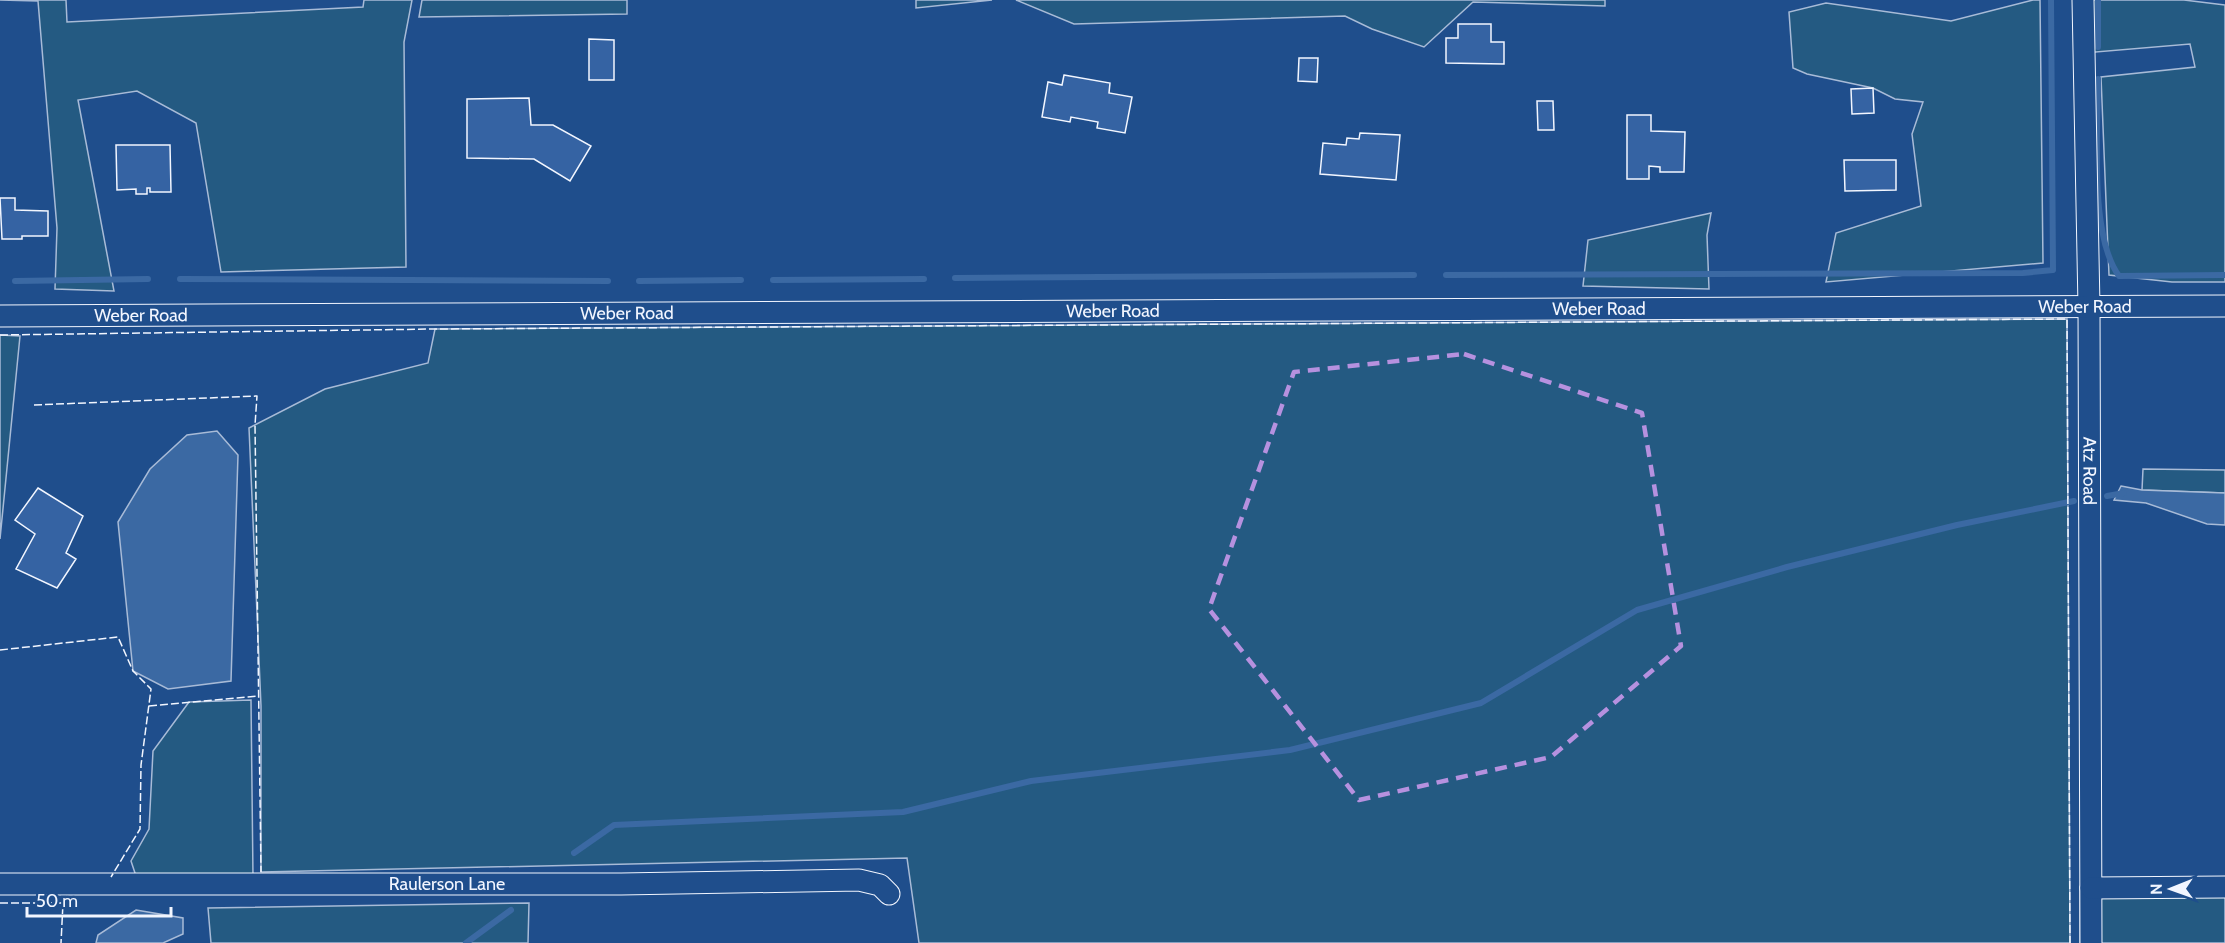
<svg xmlns="http://www.w3.org/2000/svg" width="2225" height="943" viewBox="0 0 2225 943" font-family="Cabin,sans-serif">
<style>
.green{fill:#245a82;stroke:#a8bbd7;stroke-width:1.5}
.water{fill:#3b69a3;stroke:#a8bbd7;stroke-width:1.5}
.lines{fill:none;stroke-linecap:round;stroke-linejoin:round}
.stream{stroke:#3b69a3;stroke-width:6}
.building{fill:#3563a3;stroke:#f2f6ff;stroke-width:1.5}
.minor-casing{stroke:#f2f6ff;stroke-width:23}
.minor{stroke:#1f4e8c;stroke-width:21}
.fence{stroke:#f2f6ff;stroke-width:1.5;stroke-dasharray:8 3;stroke-linecap:butt}
.marked{fill:none;stroke:#b691df;stroke-width:4.5;stroke-dasharray:12 8;stroke-linejoin:round}
.labels{text-anchor:middle;stroke-width:4.5;stroke-linejoin:round;paint-order:stroke}
.street-label{font-size:18px;fill:#f2f6ff;stroke:#1f4e8c}
</style>
<rect width="100%" height="100%" fill="#1f4e8c"/>
<path class="green" d="M 0,0 L 66,0 L 67,22 L 363,7 L 364,0 L 412,0 L 404,42 L 406,267 L 221,272 L 196,123 L 137,91 L 78,100 L 114,291 L 55,289 L 57,228 L 38,1 Z
M 422,0 L 627,0 L 627,14 L 419,17 Z
M 916,0 L 992,0 L 916,8 Z
M 1016,0 L 1605,0 L 1605,6 L 1473,2 L 1424,47 L 1372,29 L 1345,16 L 1074,24 Z
M 2033,0 L 2040,0 L 2043,263 L 1826,282 L 1836,233 L 1921,206 L 1912,134 L 1923,102 L 1895,99 L 1873,88 L 1807,74 L 1793,68 L 1789,12 L 1826,3 L 1951,21 Z
M 2083,0 L 2184,0 L 2225,5 L 2225,282 L 2172,282 L 2109,275 L 2101,77 L 2195,67 L 2190,44 L 2084,53 Z
M 1711,213 L 1707,235 L 1709,289 L 1583,286 L 1588,240 Z
M 2067,319 L 2070,943 L 919,943 L 907,858 L 261,872 L 261,706 L 249,428 L 325,389 L 428,363 L 435,329 Z
M 0,335 L 20,336 L 0,539 Z
M 2143,469 L 2225,470 L 2225,493 L 2142,490 Z
M 251,700 L 253,877 L 136,876 L 131,861 L 149,829 L 153,751 L 189,702 Z
M 2225,878 L 2225,943 L 2080,943 L 2080,887 Z
M 529,903 L 528,943 L 211,943 L 208,908 Z"/>
<path class="water" d="M 217,431 L 238,455 L 231,681 L 168,689 L 133,671 L 118,522 L 150,469 L 187,435 Z
M 2121,486 L 2142,490 L 2225,493 L 2225,525 L 2207,524 L 2146,503 L 2114,500 Z
M 136,910 L 183,918 L 183,934 L 163,943 L 96,943 L 98,935 Z"/>
<g class="lines">
<path class="stream" d="M 2098,47 L 2098,0
M 2098,79 C 2098,131 2089,235 2119,276 L 2225,275
M 1446,275 L 2023,273 L 2053,270 L 2051,0
M 955,278 L 1414,275
M 180,279 L 608,281
M 773,280 L 924,279
M 15,281 L 148,279
M 639,281 L 741,280
M 2107,496 L 2124,493
M 574,853 L 614,825 L 903,812 L 1031,781 L 1290,750 L 1481,703 L 1637,610 L 1787,567 L 1957,525 L 2074,501
M 466,943 L 511,910"/>
</g>
<path class="building" d="M 1458,24 L 1491,24 L 1491,42 L 1504,42 L 1504,64 L 1446,63 L 1446,38 L 1458,38 Z
M 589,39 L 614,40 L 614,80 L 589,80 Z
M 1299,58 L 1318,58 L 1317,82 L 1298,81 Z
M 1064,75 L 1110,83 L 1109,93 L 1132,97 L 1125,133 L 1097,128 L 1098,122 L 1071,117 L 1070,122 L 1042,117 L 1048,82 L 1062,85 Z
M 1873,88 L 1874,113 L 1852,114 L 1851,89 Z
M 529,98 L 531,125 L 553,125 L 591,146 L 570,181 L 534,159 L 467,158 L 467,99 Z
M 1537,101 L 1553,101 L 1554,130 L 1538,130 Z
M 1627,115 L 1651,115 L 1651,131 L 1685,132 L 1684,172 L 1660,172 L 1660,167 L 1649,166 L 1649,179 L 1627,179 Z
M 1360,133 L 1400,135 L 1396,180 L 1320,174 L 1323,143 L 1346,145 L 1347,138 L 1359,139 Z
M 116,145 L 170,145 L 171,192 L 150,192 L 150,188 L 147,188 L 147,194 L 136,194 L 136,189 L 117,190 Z
M 1844,160 L 1896,160 L 1896,190 L 1845,191 Z
M 0,198 L 15,198 L 15,210 L 48,211 L 48,236 L 22,236 L 22,239 L 2,239 Z
M 38,488 L 83,516 L 66,553 L 76,559 L 57,588 L 16,569 L 35,534 L 15,520 Z"/>
<g class="lines">
<defs>
<g id="minor">
<path id="s1" d="M 2083,0 L 2089,307 L 2091,943"/>
<path id="s2" d="M 0,316 L 2225,306"/>
<path id="s3" d="M 0,884 L 621,884 L 859,880 L 880,885 L 889,894"/>
<path d="M 2091,888 L 2225,887"/>
</g>
</defs>
<use href="#minor" class="minor-casing"/>
<use href="#minor" class="minor"/>
<path class="fence" d="M 0,335 L 435,329 L 2067,319 L 2070,943
M 34,405 L 257,396 L 255,425 L 261,872
M 0,650 L 118,637 L 133,671 L 151,689 L 141,765 L 140,829 L 111,877
M 149,706 L 258,696
M 0,903 L 63,903 L 61,943"/>
</g>
<path class="marked" d="M 1464,354 L 1642,413 L 1681,646 L 1551,757 L 1359,800 L 1209,609 L 1294,372 Z"/>
<g class="labels">
<g class="street-label">
<text dy="6" stroke="none"><textPath href="#s2" startOffset="2085">Weber Road</textPath></text>
<text dy="6" stroke="none"><textPath href="#s2" startOffset="1599">Weber Road</textPath></text>
<text dy="6" stroke="none"><textPath href="#s2" startOffset="1113">Weber Road</textPath></text>
<text dy="6" stroke="none"><textPath href="#s2" startOffset="627">Weber Road</textPath></text>
<text dy="6" stroke="none"><textPath href="#s2" startOffset="141">Weber Road</textPath></text>
<text dy="6" stroke="none"><textPath href="#s1" startOffset="471">Atz Road</textPath></text>
<text dy="6" stroke="none"><textPath href="#s3" startOffset="447">Raulerson Lane</textPath></text>
</g>
</g>
<g transform="translate(2171 889) rotate(269)" stroke="#1f4e8c" stroke-width="4.5" paint-order="stroke">
<path d="M0-4.5L10 22L0 15L-10 22Z" fill="#f2f6ff"/>
<text y="-9" font-size="16" font-weight="bold" text-anchor="middle" fill="#f2f6ff">N</text>
</g>
<path d="M27 907v9h144v-9" fill="none" stroke="#f2f6ff" stroke-width="3"/>
<text x="36" y="907" font-size="18" fill="#f2f6ff" stroke="#1f4e8c" stroke-width="4.5" paint-order="stroke">50 m</text>
</svg>
